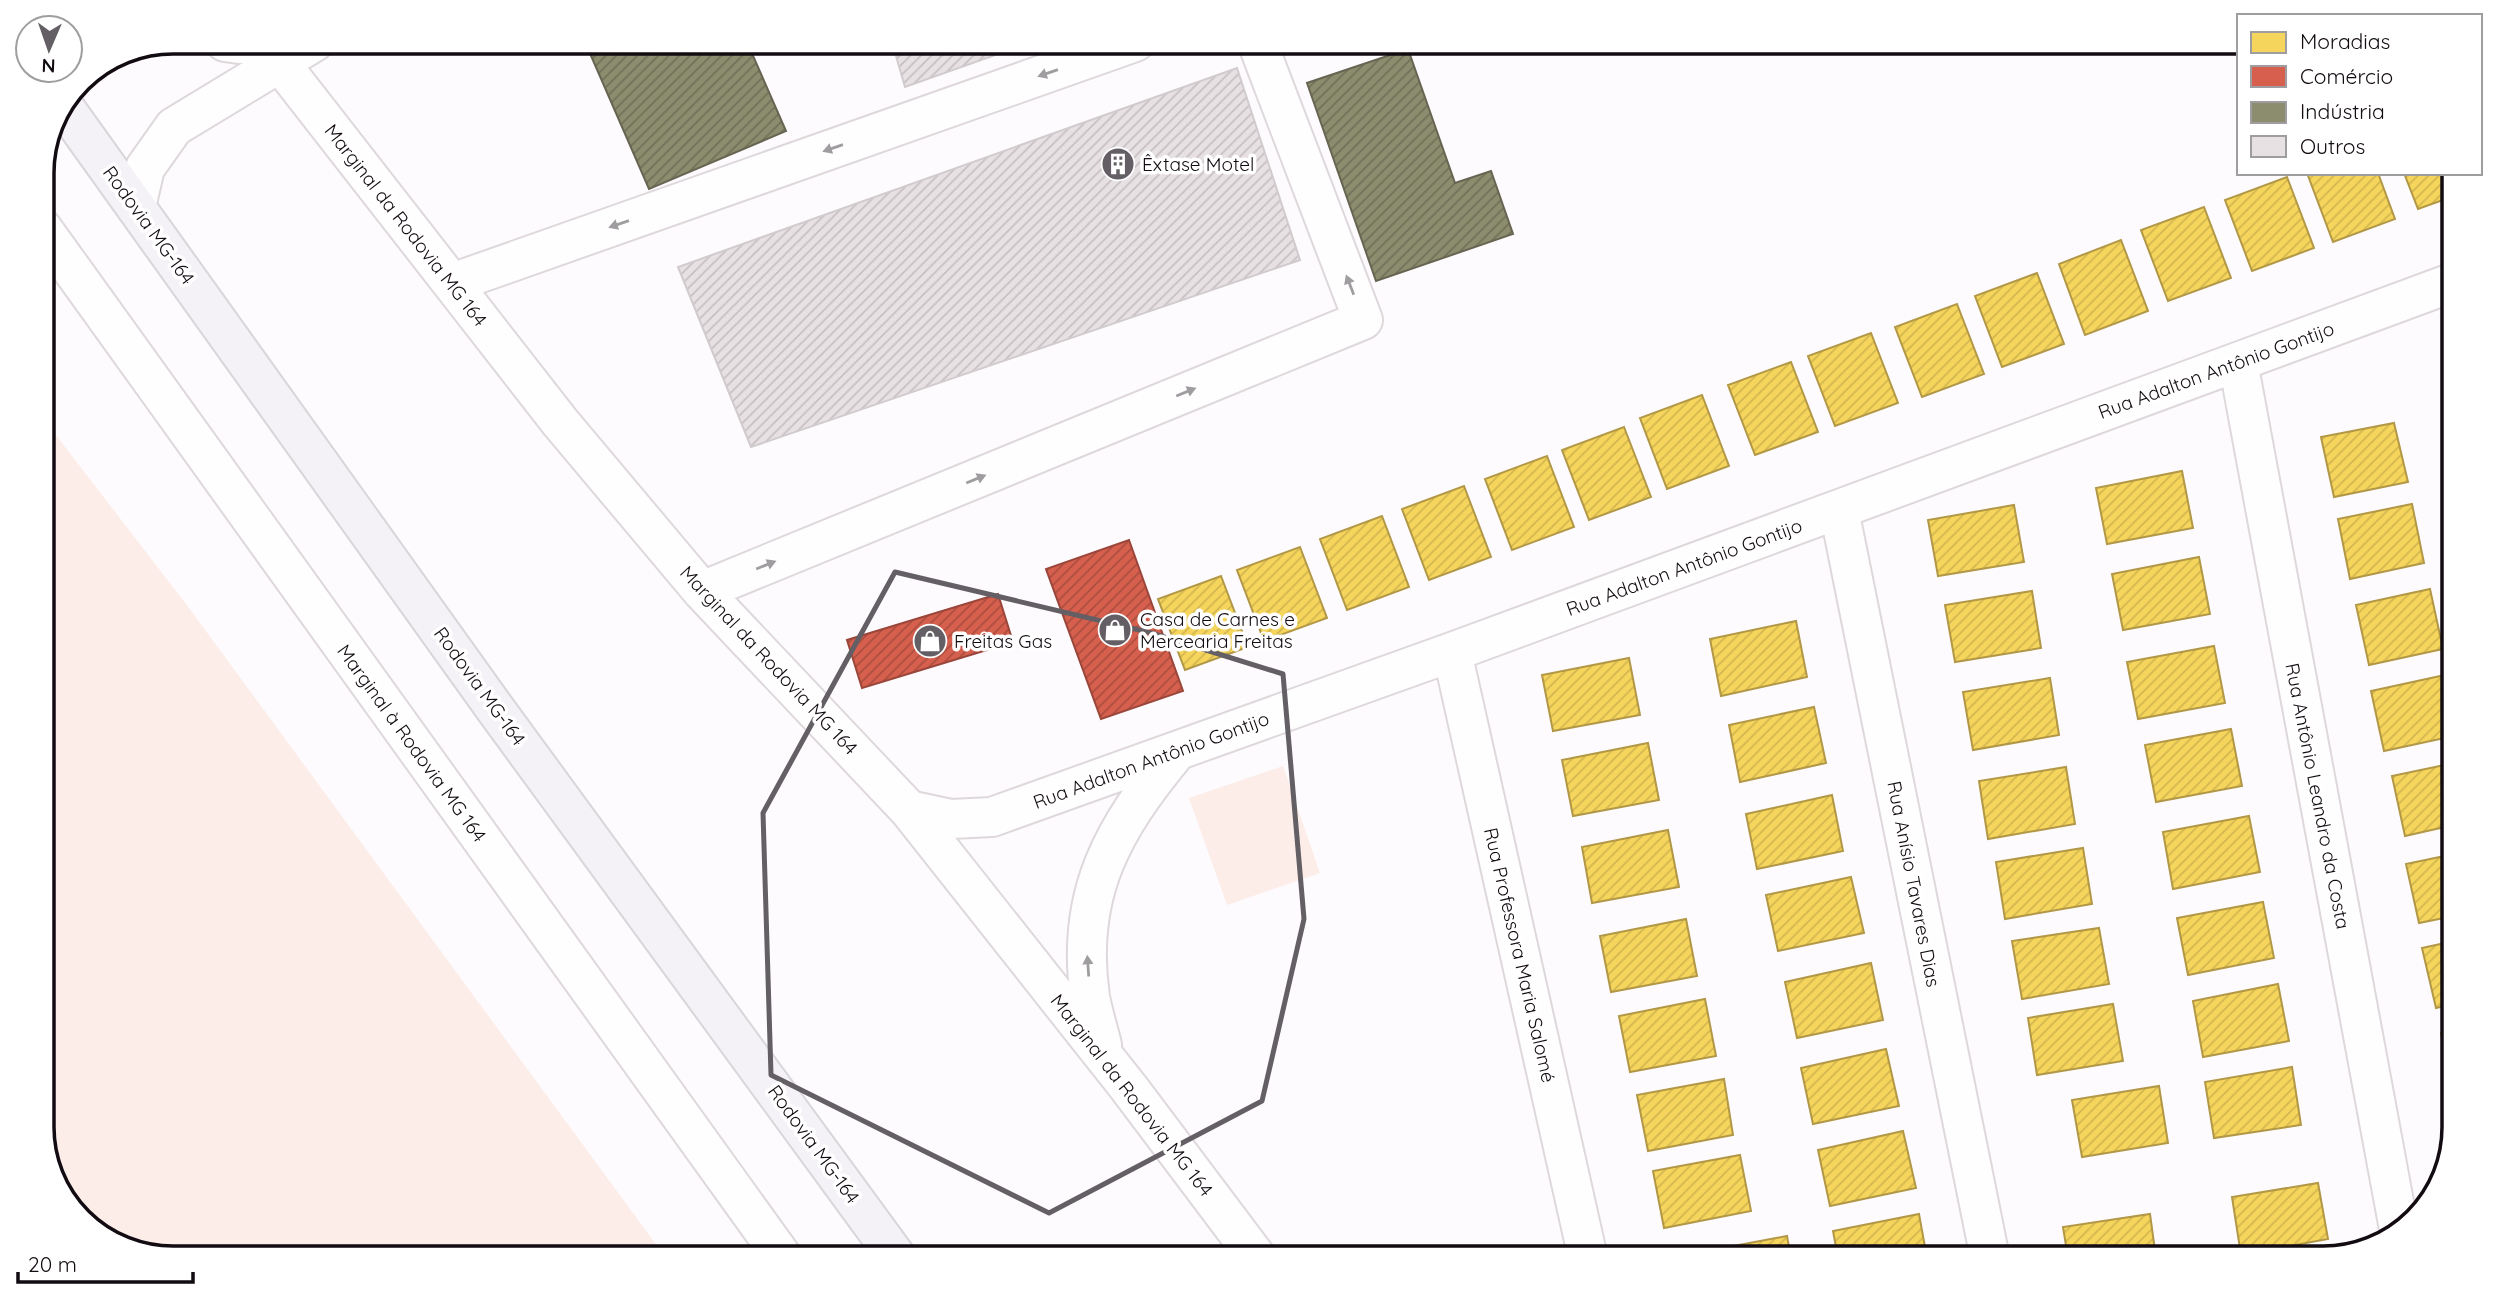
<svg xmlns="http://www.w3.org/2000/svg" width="2496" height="1300" viewBox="0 0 2496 1300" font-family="Quicksand,sans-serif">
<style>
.green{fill:#fcede9}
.homes{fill:url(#homes-hatch);stroke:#b29846;stroke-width:2}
.shops{fill:url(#shops-hatch);stroke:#9b463b;stroke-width:2}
.industry{fill:url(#industry-hatch);stroke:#676552;stroke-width:2}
.building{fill:url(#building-hatch);stroke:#d2cbcd;stroke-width:2}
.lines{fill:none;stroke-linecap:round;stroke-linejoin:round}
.minor-casing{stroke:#ded8dd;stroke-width:42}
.major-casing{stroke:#d8d6d8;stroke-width:42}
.minor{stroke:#fffeff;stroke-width:38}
.major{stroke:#f4f2f7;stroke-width:38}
.oneway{fill:#a09da0}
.marked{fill:none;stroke:#645f64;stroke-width:5;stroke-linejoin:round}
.labels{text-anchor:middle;stroke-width:7;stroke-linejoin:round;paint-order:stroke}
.poi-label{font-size:19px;fill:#120b11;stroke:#fff;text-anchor:start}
.street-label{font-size:19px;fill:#120b11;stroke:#fff}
.rim{fill:none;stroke:#120b11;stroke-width:3.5}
</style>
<defs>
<pattern id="homes-hatch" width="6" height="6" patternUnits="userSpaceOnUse" patternTransform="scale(1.75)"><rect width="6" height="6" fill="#f6d55c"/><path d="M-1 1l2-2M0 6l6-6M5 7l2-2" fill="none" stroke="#d2b64f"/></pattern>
<pattern id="shops-hatch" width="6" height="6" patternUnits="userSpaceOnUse" patternTransform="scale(1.75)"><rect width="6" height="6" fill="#d6604d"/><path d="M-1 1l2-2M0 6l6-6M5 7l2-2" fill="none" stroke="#ac4d3f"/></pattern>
<pattern id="industry-hatch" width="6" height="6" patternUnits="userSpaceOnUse" patternTransform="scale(1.75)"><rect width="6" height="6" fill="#8c8c6e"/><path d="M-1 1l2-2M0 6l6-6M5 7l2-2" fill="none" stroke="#717159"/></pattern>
<pattern id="building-hatch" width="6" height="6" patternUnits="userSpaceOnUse" patternTransform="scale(1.75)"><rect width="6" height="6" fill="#e8e1e3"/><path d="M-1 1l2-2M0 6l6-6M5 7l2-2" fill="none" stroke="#c6c0c2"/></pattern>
</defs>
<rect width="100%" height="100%" fill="#fdfbfd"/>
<path class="green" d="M 42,417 L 189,608 L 666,1258 L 173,1258 L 115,1244 L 64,1200 L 42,1136 Z
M 1283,766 L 1320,873 L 1227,905 L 1189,798 Z"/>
<path class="homes" d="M 2307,173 L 2378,173 L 2395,219 L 2333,242 Z
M 2404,173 L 2454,173 L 2454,196 L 2418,209 Z
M 2287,177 L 2314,248 L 2252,271 L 2225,200 Z
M 2204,207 L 2231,278 L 2168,301 L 2141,230 Z
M 2121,240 L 2148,311 L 2085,335 L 2059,264 Z
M 2037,273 L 2064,344 L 2002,367 L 1975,296 Z
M 1957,304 L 1984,374 L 1922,397 L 1895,327 Z
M 1871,333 L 1898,403 L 1835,426 L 1808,356 Z
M 1791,362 L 1818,432 L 1755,455 L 1728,385 Z
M 1702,395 L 1729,466 L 1667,489 L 1640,418 Z
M 2394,423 L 2408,482 L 2334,497 L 2321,437 Z
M 1624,427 L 1651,497 L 1589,520 L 1562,450 Z
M 1547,456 L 1574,527 L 1512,550 L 1485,479 Z
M 2182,471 L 2193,528 L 2107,544 L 2096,488 Z
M 1464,486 L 1491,557 L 1429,580 L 1402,509 Z
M 2412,504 L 2424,563 L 2350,579 L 2338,519 Z
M 2014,505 L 2024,562 L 1938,576 L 1928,520 Z
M 1382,516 L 1409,587 L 1347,610 L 1320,539 Z
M 1300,547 L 1327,618 L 1264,641 L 1237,570 Z
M 2199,557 L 2210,614 L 2123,630 L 2112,574 Z
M 1221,576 L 1248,647 L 1185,670 L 1158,599 Z
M 2430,589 L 2443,649 L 2369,665 L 2356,605 Z
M 2032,591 L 2041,648 L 1955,662 L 1945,605 Z
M 1796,621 L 1807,677 L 1721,696 L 1710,639 Z
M 2214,646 L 2225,703 L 2138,719 L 2127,662 Z
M 1629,658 L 1640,715 L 1553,731 L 1542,675 Z
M 2445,675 L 2454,716 L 2454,736 L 2384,751 L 2371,691 Z
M 2050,678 L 2059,735 L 1973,750 L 1963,692 Z
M 1814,707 L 1826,763 L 1740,782 L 1729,725 Z
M 2231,729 L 2242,786 L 2156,802 L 2145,745 Z
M 1648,743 L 1659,800 L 1573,816 L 1562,760 Z
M 2454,763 L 2454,825 L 2405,836 L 2392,776 Z
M 2066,767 L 2075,824 L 1988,839 L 1979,781 Z
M 1832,795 L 1843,851 L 1757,869 L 1746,814 Z
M 2249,816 L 2260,872 L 2173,889 L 2163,832 Z
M 1668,830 L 1679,887 L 1592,903 L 1582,847 Z
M 2083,848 L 2092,904 L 2005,919 L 1996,862 Z
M 2454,854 L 2454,916 L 2419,923 L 2406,864 Z
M 1851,877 L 1864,933 L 1778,951 L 1766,895 Z
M 2263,902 L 2274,958 L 2188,975 L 2177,918 Z
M 1686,919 L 1697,976 L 1611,992 L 1600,936 Z
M 2099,928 L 2109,984 L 2022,999 L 2012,941 Z
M 2454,941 L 2454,1004 L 2436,1008 L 2422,948 Z
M 1871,963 L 1883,1020 L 1797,1038 L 1785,982 Z
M 2278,984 L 2289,1041 L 2203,1057 L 2193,1001 Z
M 1705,999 L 1716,1056 L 1630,1072 L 1619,1016 Z
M 2113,1004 L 2123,1061 L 2037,1075 L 2028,1018 Z
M 2454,1030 L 2454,1092 L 2441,1033 Z
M 1886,1049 L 1899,1106 L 1813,1124 L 1801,1068 Z
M 2292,1067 L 2301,1125 L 2214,1138 L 2205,1082 Z
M 1724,1079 L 1733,1135 L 1648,1151 L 1637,1095 Z
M 2159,1086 L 2168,1143 L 2082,1157 L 2072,1100 Z
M 1903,1131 L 1916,1188 L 1830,1206 L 1818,1150 Z
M 1740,1155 L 1751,1211 L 1664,1228 L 1653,1171 Z
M 2318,1183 L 2328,1239 L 2241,1255 L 2232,1197 Z
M 1919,1214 L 1927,1258 L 1838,1258 L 1833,1231 Z
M 2150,1214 L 2156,1258 L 2068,1258 L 2063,1227 Z
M 1787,1236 L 1791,1258 L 1702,1258 L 1701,1252 Z"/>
<path class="shops" d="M 1129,540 L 1183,691 L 1101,719 L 1046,569 Z
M 998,594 L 1013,642 L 862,688 L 847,640 Z"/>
<path class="industry" d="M 585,42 L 747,42 L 786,131 L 649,189 Z
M 1408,49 L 1455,183 L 1491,171 L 1513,234 L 1376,281 L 1307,83 Z"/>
<path class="building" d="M 892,42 L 1032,42 L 905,87 Z
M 1237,68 L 1300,260 L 751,447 L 678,267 Z"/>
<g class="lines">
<defs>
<path id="minor" d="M 225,42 L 239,44 L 250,42
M 280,63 L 560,422 L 702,591 L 909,810 L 1129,1088 L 1257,1258
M 136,207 L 145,168 L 174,127 L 314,42
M 42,228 L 783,1258
M 452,283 L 1135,42
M 2238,362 L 2399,1229
M 1839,510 L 1990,1258
M 702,591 L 1363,320 L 1257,42
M 1452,652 L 1588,1258
M 909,810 L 951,819 L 992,817 L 1452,652 L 2454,282
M 1102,1045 C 1098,1029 1093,1013 1090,997 C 1075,894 1113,828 1177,751"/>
<path id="major" d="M 67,111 L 496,710 L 897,1258"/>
</defs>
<use href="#minor" class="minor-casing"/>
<use href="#major" class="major-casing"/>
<use href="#minor" class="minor"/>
<use href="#major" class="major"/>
</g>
<defs><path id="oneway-solid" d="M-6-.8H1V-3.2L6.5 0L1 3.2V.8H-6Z" transform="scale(1.75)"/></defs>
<g class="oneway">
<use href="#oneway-solid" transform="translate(1048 73) rotate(161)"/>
<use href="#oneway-solid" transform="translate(833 148) rotate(161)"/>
<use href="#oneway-solid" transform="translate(619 224) rotate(161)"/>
<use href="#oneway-solid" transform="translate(1350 285) rotate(-111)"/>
<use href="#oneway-solid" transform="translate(1186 392) rotate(-22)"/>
<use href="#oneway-solid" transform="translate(976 479) rotate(-22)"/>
<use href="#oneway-solid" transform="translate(766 565) rotate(-22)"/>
<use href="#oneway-solid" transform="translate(1088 966) rotate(-94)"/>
</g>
<path class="marked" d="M 895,572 L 1148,632 L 1283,674 L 1304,919 L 1262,1101 L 1049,1213 L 771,1075 L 763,813 Z"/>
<defs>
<symbol id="building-disc" viewBox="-11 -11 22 22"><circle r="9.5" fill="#645f64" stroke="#fff"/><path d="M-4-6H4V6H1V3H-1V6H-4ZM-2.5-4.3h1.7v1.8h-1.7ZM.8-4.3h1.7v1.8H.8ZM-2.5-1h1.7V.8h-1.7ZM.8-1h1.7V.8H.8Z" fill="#fff"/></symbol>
<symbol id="shop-disc" viewBox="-11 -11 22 22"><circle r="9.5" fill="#645f64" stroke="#fff"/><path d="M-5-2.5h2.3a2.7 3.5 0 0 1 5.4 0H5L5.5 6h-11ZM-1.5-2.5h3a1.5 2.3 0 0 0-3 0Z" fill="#fff"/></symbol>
</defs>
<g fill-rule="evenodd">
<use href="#building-disc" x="1099" y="145" width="38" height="38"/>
<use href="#shop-disc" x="1096" y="611" width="38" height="38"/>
<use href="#shop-disc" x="911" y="622" width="38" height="38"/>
</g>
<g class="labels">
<g class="poi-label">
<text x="1142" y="171">Êxtase Motel</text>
<text x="1140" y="626">Casa de Carnes e<tspan x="1140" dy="22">Mercearia Freitas</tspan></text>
<text x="954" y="648">Freitas Gas</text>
</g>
<g class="street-label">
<text transform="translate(149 225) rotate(54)" y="7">Rodovia MG-164</text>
<text transform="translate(406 225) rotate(52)" y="7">Marginal da Rodovia MG 164</text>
<text transform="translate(2216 370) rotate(-20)" y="7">Rua Adalton Antônio Gontijo</text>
<text transform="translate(1684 567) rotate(-20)" y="7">Rua Adalton Antônio Gontijo</text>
<text transform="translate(769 660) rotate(47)" y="7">Marginal da Rodovia MG 164</text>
<text transform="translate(480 686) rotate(54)" y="7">Rodovia MG-164</text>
<text transform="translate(412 743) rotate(54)" y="7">Marginal à Rodovia MG 164</text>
<text transform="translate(1151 760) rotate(-20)" y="7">Rua Adalton Antônio Gontijo</text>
<text transform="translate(2318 796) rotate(79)" y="7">Rua Antônio Leandro da Costa</text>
<text transform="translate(1914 884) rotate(79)" y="7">Rua Anísio Tavares Dias</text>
<text transform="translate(1520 955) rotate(77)" y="7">Rua Professora Maria Salomé</text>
<text transform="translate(1132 1095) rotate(52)" y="7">Marginal da Rodovia MG 164</text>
<text transform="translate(814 1144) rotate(54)" y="7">Rodovia MG-164</text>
</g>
</g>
<path d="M0 0H2496V1300H0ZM173 54H2323A119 119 0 0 1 2442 173V1127A119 119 0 0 1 2323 1246H173A119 119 0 0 1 54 1127V173A119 119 0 0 1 173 54Z" fill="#fff" fill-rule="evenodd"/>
<path class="rim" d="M173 54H2323A119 119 0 0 1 2442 173V1127A119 119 0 0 1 2323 1246H173A119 119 0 0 1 54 1127V173A119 119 0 0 1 173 54Z"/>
<rect x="2237" y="14" width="245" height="161" fill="#ffffff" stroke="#a09da0" stroke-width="2"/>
<rect x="2251" y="32" width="35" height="21" fill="#f6d55c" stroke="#a09da0" stroke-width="2"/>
<text x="2300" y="49" font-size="21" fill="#120b11">Moradias</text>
<rect x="2251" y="66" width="35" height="21" fill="#d6604d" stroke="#a09da0" stroke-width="2"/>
<text x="2300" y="84" font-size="21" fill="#120b11">Comércio</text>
<rect x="2251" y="102" width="35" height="21" fill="#8c8c6e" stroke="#a09da0" stroke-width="2"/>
<text x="2300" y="119" font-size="21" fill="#120b11">Indústria</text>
<rect x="2251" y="136" width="35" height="21" fill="#e8e1e3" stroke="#a09da0" stroke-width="2"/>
<text x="2300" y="154" font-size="21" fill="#120b11">Outros</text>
<g transform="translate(49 49) rotate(182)"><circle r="33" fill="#ffffff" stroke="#a09da0" stroke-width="2"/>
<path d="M0-5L12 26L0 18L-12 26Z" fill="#645f64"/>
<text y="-10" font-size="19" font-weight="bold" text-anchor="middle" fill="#120b11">N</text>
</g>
<path d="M18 1272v10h175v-10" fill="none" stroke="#120b11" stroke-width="3.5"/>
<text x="28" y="1272" font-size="21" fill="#120b11" stroke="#ffffff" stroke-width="5" paint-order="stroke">20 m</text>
</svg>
